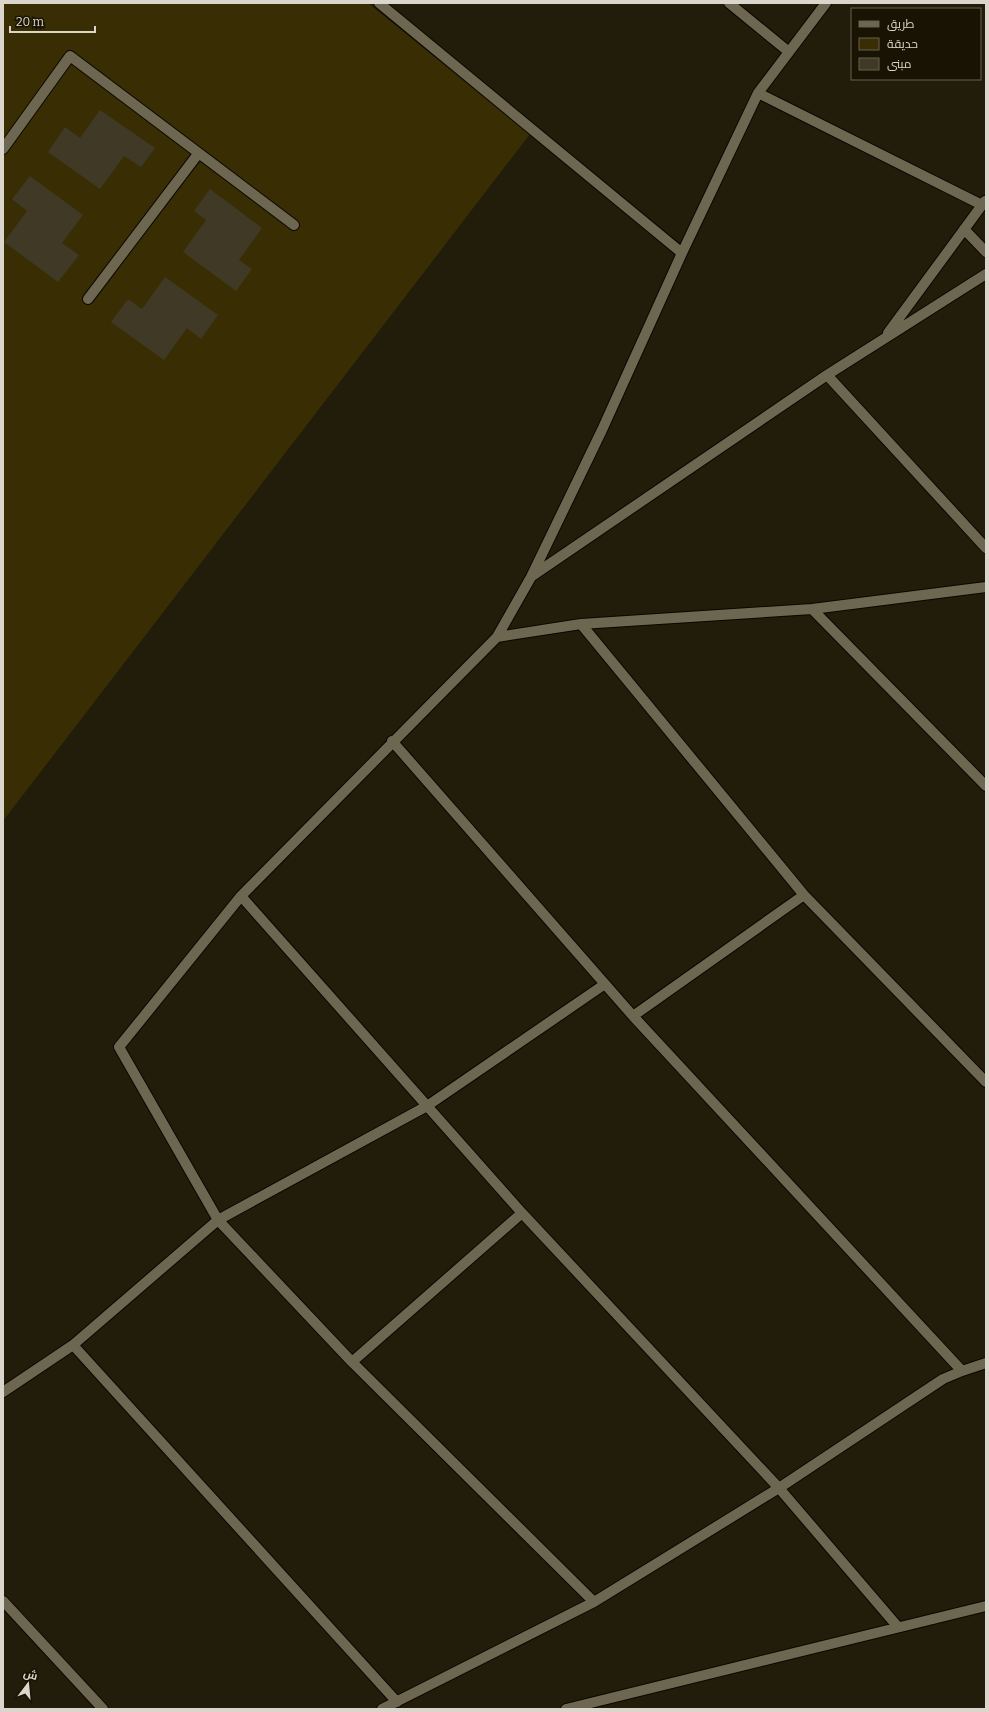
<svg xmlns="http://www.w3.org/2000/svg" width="989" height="1712" viewBox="0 0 989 1712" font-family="Bitter,Cairo,serif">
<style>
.green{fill:#392e03}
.building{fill:#3f3926}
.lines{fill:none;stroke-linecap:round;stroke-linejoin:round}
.minor-casing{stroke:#0b0700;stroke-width:12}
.minor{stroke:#6d6752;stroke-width:10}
</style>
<rect width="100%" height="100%" fill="#221c0a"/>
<path class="green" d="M 3,3 L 368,3 L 530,134 L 3,821 Z"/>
<path class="building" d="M 100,110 L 155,148 L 141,167 L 124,156 L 100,189 L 48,152 L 65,127 L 80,138 Z
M 30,176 L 83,215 L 62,243 L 79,255 L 58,282 L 4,242 L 27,211 L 12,199 Z
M 210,189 L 262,228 L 239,260 L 252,269 L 236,291 L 183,252 L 206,220 L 194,211 Z
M 165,277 L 218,315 L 201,339 L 187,328 L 164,360 L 111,322 L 128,299 L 142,309 Z"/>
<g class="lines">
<defs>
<path id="minor" d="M 379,3 L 682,253
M 729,3 L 789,52
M 758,93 L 982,205
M 3,149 L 70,56 L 294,225
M 964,229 L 986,252
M 88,299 L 198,154
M 888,333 L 985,201
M 827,375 L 986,548
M 532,576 L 827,375 L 986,274
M 812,609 L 986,786
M 581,624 L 804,895 L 986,1082
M 497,637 L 581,624 L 812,609 L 986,587
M 392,741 L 633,1016 L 962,1371
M 241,896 L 522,1213 L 779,1488 L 898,1627
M 633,1016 L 804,895
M 73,1345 L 397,1702
M 352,1362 L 522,1213
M 3,1392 L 73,1345 L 218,1220 L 427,1106 L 605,984
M 3,1601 L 103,1709
M 594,1602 L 352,1362 L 218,1220 L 119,1047 L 241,896 L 497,637 L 531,577 L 602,430 L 682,253 L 758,93 L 826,3
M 382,1709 L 594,1602 L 779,1488 L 943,1379 L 962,1371 L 986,1363
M 566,1709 L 986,1606"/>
</defs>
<use href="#minor" class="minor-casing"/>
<use href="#minor" class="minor"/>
</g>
<rect width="989" height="1712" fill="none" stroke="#dad6cb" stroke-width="8"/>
<rect x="851" y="8" width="130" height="72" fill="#181303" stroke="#666153"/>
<rect x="859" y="21" width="20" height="6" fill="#6d6752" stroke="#666153"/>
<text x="887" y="28" font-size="12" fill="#dad6cb">طريق</text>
<rect x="859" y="38" width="20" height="12" fill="#392e03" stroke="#666153"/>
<text x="887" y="48" font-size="12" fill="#dad6cb">حديقة</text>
<rect x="859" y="58" width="20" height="12" fill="#3f3926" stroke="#666153"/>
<text x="887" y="68" font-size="12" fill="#dad6cb">مبنى</text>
<g transform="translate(28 1684) rotate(16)" stroke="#181303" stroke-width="3" paint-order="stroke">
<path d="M0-3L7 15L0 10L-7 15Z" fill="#dad6cb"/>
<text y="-6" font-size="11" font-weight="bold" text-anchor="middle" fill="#dad6cb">ش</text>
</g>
<path d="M10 26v6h85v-6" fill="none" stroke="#dad6cb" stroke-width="2"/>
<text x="16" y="26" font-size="12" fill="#dad6cb" stroke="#181303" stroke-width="3" paint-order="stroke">20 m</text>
</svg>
